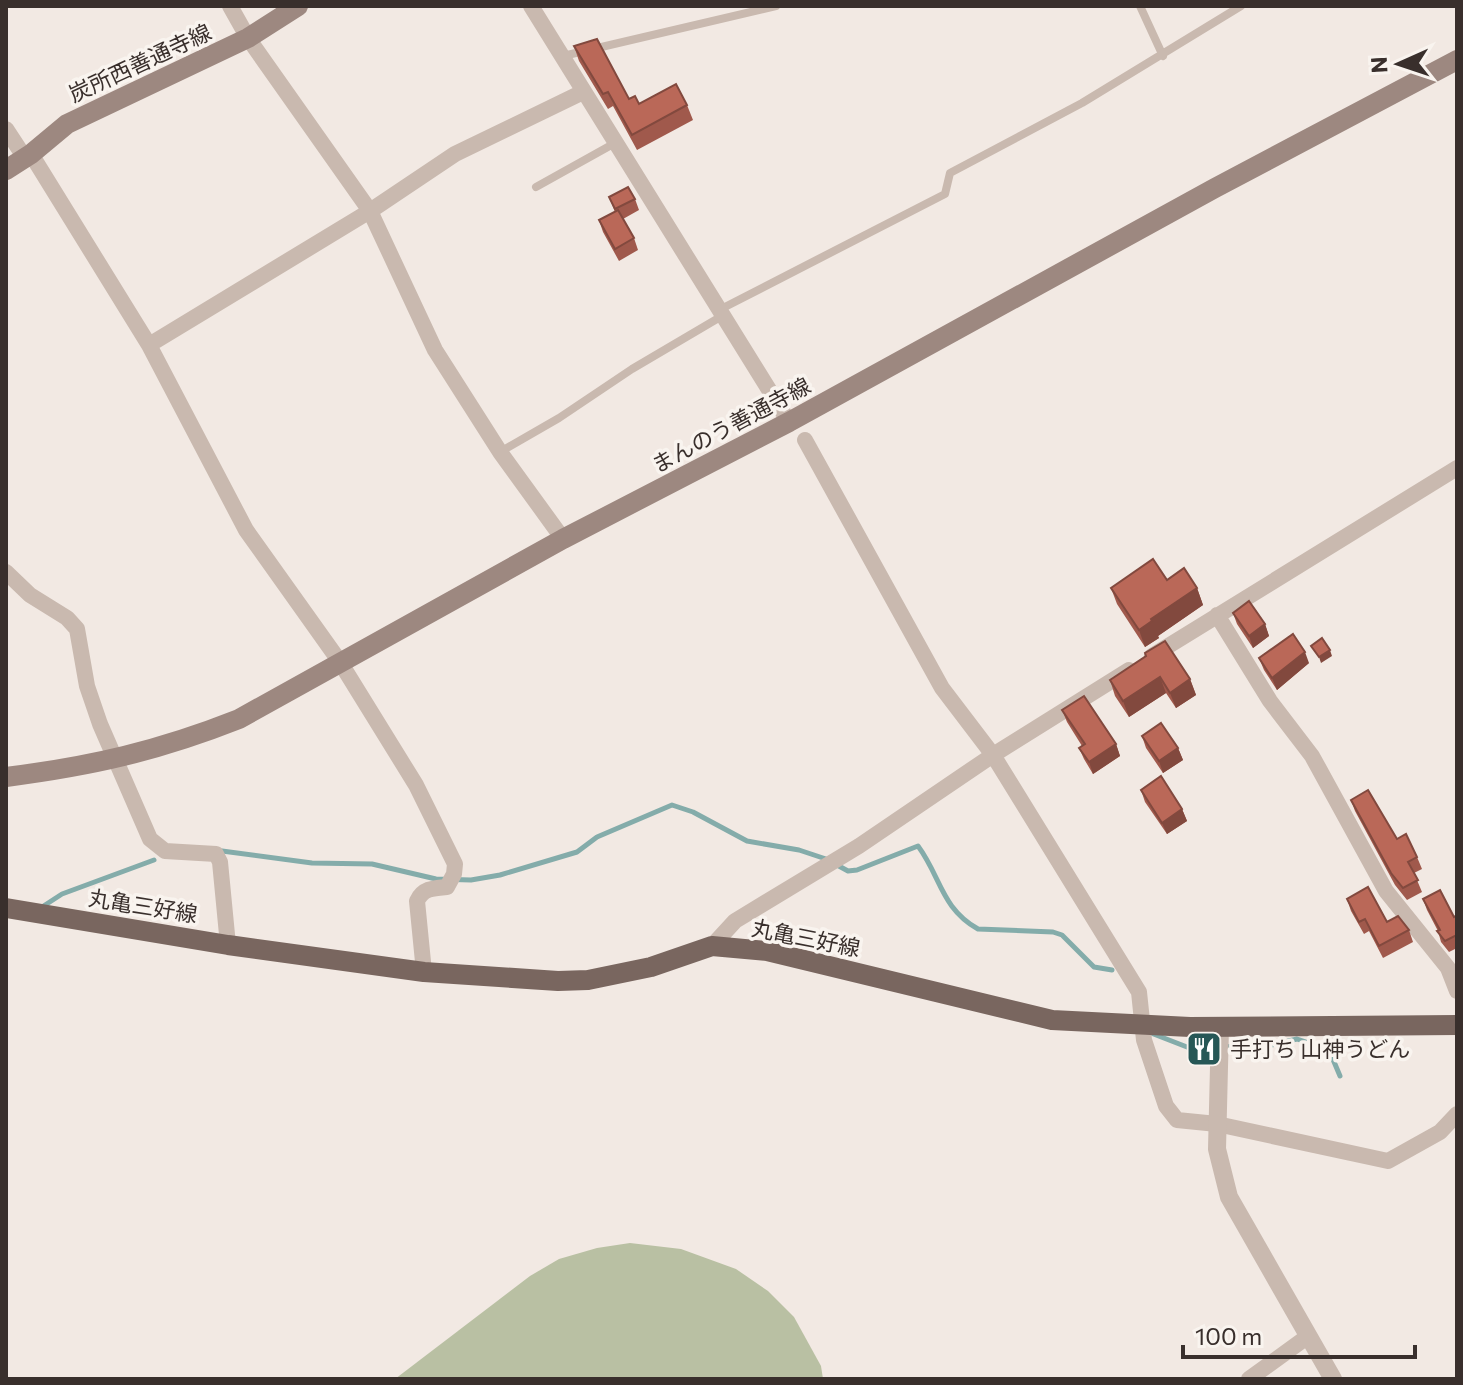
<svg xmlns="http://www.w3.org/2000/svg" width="1463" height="1385" viewBox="0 0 1463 1385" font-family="Commissioner,'Noto Sans JP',sans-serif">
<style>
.green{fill:#b9c0a3}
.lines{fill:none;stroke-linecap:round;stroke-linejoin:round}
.stream{stroke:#84acaa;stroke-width:5}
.service{stroke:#c9b9af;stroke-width:8}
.minor{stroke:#c9b9af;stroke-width:16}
.tertiary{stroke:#c9b9af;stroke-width:18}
.secondary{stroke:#9d8880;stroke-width:20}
.primary{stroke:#79665f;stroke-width:20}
.wall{fill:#a0594c}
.shaded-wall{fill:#82493e}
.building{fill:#ba6858;stroke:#82493e;stroke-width:2}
.labels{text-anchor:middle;stroke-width:7;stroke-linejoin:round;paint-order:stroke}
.street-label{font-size:22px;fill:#392f2c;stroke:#f9f4ef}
.poi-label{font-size:22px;fill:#392f2c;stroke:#f9f4ef;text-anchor:start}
</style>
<rect width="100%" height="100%" fill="#f2e9e3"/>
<path class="green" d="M 630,1243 L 681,1249 L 736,1269 L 768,1291 L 794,1317 L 821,1366 L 823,1379 L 395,1379 L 530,1276 L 559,1259 L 597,1248 Z"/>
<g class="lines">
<path class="stream" d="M 222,851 L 312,863 L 372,864 L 436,879 L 471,880 L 500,875 L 577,852 L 597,837 L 672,805 L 693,812 L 747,841 L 799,850 L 826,859 L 848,871 L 857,870 L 918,846 C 941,877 941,908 978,929 L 1053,932 L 1062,935 L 1094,967 L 1112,970
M 42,907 L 62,894 L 154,860
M 1151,1033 L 1187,1047 L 1198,1047
M 1224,1046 L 1250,1050 L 1297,1039 L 1324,1048 L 1332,1057 L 1340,1076"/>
<path class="service" d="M 1140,6 L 1163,56
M 563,56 L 776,6
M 536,187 L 615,143
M 719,310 L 945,194 L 950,173 L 1082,103 L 1241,6
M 500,452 L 559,418 L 632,369 L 722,316"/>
<path class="minor" d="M 230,6 L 248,38 L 370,211 L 435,350 L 500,452 L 563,539
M 531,6 L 789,422
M 6,129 L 25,158
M 31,154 L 149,345 L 246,530 L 340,662 L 416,785 L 455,864 L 454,874 L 447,887 C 434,888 423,888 417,901 L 424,972
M 149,345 L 370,211 L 455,154 L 583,92
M 805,440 L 942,688 L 993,755 L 1139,992 L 1144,1040 L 1166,1106 L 1177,1120 L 1217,1124 L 1388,1161 L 1440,1132 L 1457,1114
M 6,572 L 30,595 L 67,618 L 77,629 L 87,686 L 100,724 L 150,839 L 165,851 L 216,854 L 220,862 L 228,945
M 1217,615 L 1270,701 L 1312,756 L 1386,891 L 1448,968 L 1457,991
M 1152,656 L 1457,468
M 712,946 L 735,921 L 859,846 L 993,755 L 1129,670
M 1249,1379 L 1307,1337"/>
<path class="tertiary" d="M 1220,1026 L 1217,1149 L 1229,1197 L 1333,1379"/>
<path class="secondary" d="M 6,170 L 31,154 L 67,124 L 248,38 L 298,6
M 6,777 C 92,766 158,751 239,719 L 563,539 L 789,422 L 1215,188 L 1457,60"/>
<path class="primary" d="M 6,908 L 228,945 L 424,972 L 558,981 L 588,980 L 651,967 L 712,946 L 767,951 L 1052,1020 L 1190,1027 L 1457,1025"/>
</g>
<path class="wall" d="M 574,46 L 629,99 L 639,104 L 687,105 L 693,120 L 637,150 L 613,106 L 608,109 L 579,61 Z
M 609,197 L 635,199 L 639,210 L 623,219 L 634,238 L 638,250 L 619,261 L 603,232 L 599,220 L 615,212 Z
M 1167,580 L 1197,588 L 1203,605 L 1158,636 L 1159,638 L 1145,647 L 1117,604 L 1111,588 Z
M 1233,613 L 1265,624 L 1269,636 L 1253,648 L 1237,624 Z
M 1146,656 L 1190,679 L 1196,695 L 1176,708 L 1166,693 L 1129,717 L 1115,696 L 1110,680 Z
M 1259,658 L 1309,663 L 1277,690 L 1264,670 Z
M 1062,710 L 1116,744 L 1120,756 L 1093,774 L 1084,759 L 1079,748 L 1082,746 L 1067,722 Z
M 1142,736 L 1178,748 L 1183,760 L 1163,773 L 1146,748 Z
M 1141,790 L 1182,809 L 1187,821 L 1167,834 L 1145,802 Z
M 1351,800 L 1417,857 L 1422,869 L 1414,873 L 1422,892 L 1407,900 L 1395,885 L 1355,811 Z
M 1347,899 L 1387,922 L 1409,930 L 1413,942 L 1383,958 L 1369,931 L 1364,934 L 1351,911 Z
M 1423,899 L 1454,917 L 1457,915 L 1457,948 L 1449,952 L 1441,942 L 1438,931 L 1427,910 Z
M 1208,1041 L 1207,1057 L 1197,1058 L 1195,1052 Z"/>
<path class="shaded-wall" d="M 1197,588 L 1203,605 L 1158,636 L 1159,638 L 1145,647 L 1139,630 L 1151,619 Z
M 1265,624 L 1269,636 L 1253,648 L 1249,636 Z
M 1330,650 L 1332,656 L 1321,663 L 1319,657 Z
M 1305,652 L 1309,663 L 1277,690 L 1272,678 Z
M 1160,677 L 1166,693 L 1129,717 L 1123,701 Z
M 1190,679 L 1196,695 L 1176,708 L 1170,693 Z
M 1116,744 L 1120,756 L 1093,774 L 1089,762 Z
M 1178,748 L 1183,760 L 1163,773 L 1159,761 Z
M 1182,809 L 1187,821 L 1167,834 L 1162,823 Z
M 1205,1035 L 1208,1041 L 1207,1057 L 1205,1051 Z"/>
<path class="building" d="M 597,39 L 629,99 L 635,96 L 639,104 L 676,84 L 687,105 L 632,135 L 608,92 L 603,94 L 574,46 Z
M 628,187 L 635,199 L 615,209 L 609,197 Z
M 618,210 L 634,238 L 615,249 L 599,220 Z
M 1153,559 L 1167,580 L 1184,568 L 1197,588 L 1151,619 L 1152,621 L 1139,630 L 1111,588 Z
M 1249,601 L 1265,624 L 1249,636 L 1233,613 Z
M 1293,634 L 1305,652 L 1272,678 L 1259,658 Z
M 1322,638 L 1330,650 L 1319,657 L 1311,646 Z
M 1165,641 L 1190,679 L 1170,693 L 1160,677 L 1123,701 L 1110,680 L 1146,656 L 1145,653 Z
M 1084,696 L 1116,744 L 1089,762 L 1079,748 L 1085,744 L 1062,710 Z
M 1161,723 L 1178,748 L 1159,761 L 1142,736 Z
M 1161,776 L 1182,809 L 1162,823 L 1141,790 Z
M 1368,790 L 1397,839 L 1406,834 L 1417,857 L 1408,862 L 1418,880 L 1403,888 L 1391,873 L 1351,800 Z
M 1368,887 L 1387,922 L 1398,916 L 1409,930 L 1379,946 L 1365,919 L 1359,922 L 1347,899 Z
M 1440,890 L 1454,917 L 1457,915 L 1457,935 L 1445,941 L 1437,931 L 1440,930 L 1423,899 Z
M 1205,1035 L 1205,1051 L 1195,1052 L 1194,1036 Z"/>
<defs>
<symbol id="restaurant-square" viewBox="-11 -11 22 22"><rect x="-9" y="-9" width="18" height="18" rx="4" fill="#265756" stroke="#f9f4ef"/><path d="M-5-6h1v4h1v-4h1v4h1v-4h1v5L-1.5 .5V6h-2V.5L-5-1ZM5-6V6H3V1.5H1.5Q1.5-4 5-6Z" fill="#fff"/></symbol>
</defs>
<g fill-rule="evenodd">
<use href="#restaurant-square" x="1184" y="1029" width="40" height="40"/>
</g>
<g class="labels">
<g class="street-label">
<text transform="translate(140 63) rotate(-25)" y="8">炭所西善通寺線</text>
<text transform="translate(731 425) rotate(-28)" y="8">まんのう善通寺線</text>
<text transform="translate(143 906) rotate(9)" y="8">丸亀三好線</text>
<text transform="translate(806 938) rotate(11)" y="8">丸亀三好線</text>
</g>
<g class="poi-label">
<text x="1230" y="1057">手打ち 山神うどん</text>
</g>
</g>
<rect width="1463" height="1385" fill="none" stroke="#392f2c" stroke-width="16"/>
<g transform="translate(1399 64) rotate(267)" stroke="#f9f4ef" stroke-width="6" paint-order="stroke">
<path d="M0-6L14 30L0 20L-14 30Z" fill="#392f2c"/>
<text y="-12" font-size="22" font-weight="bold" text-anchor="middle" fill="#392f2c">N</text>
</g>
<path d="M1183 1345v12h232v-12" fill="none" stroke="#392f2c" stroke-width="4"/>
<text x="1195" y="1345" font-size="24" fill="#392f2c" stroke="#f9f4ef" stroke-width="6" paint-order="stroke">100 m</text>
</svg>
